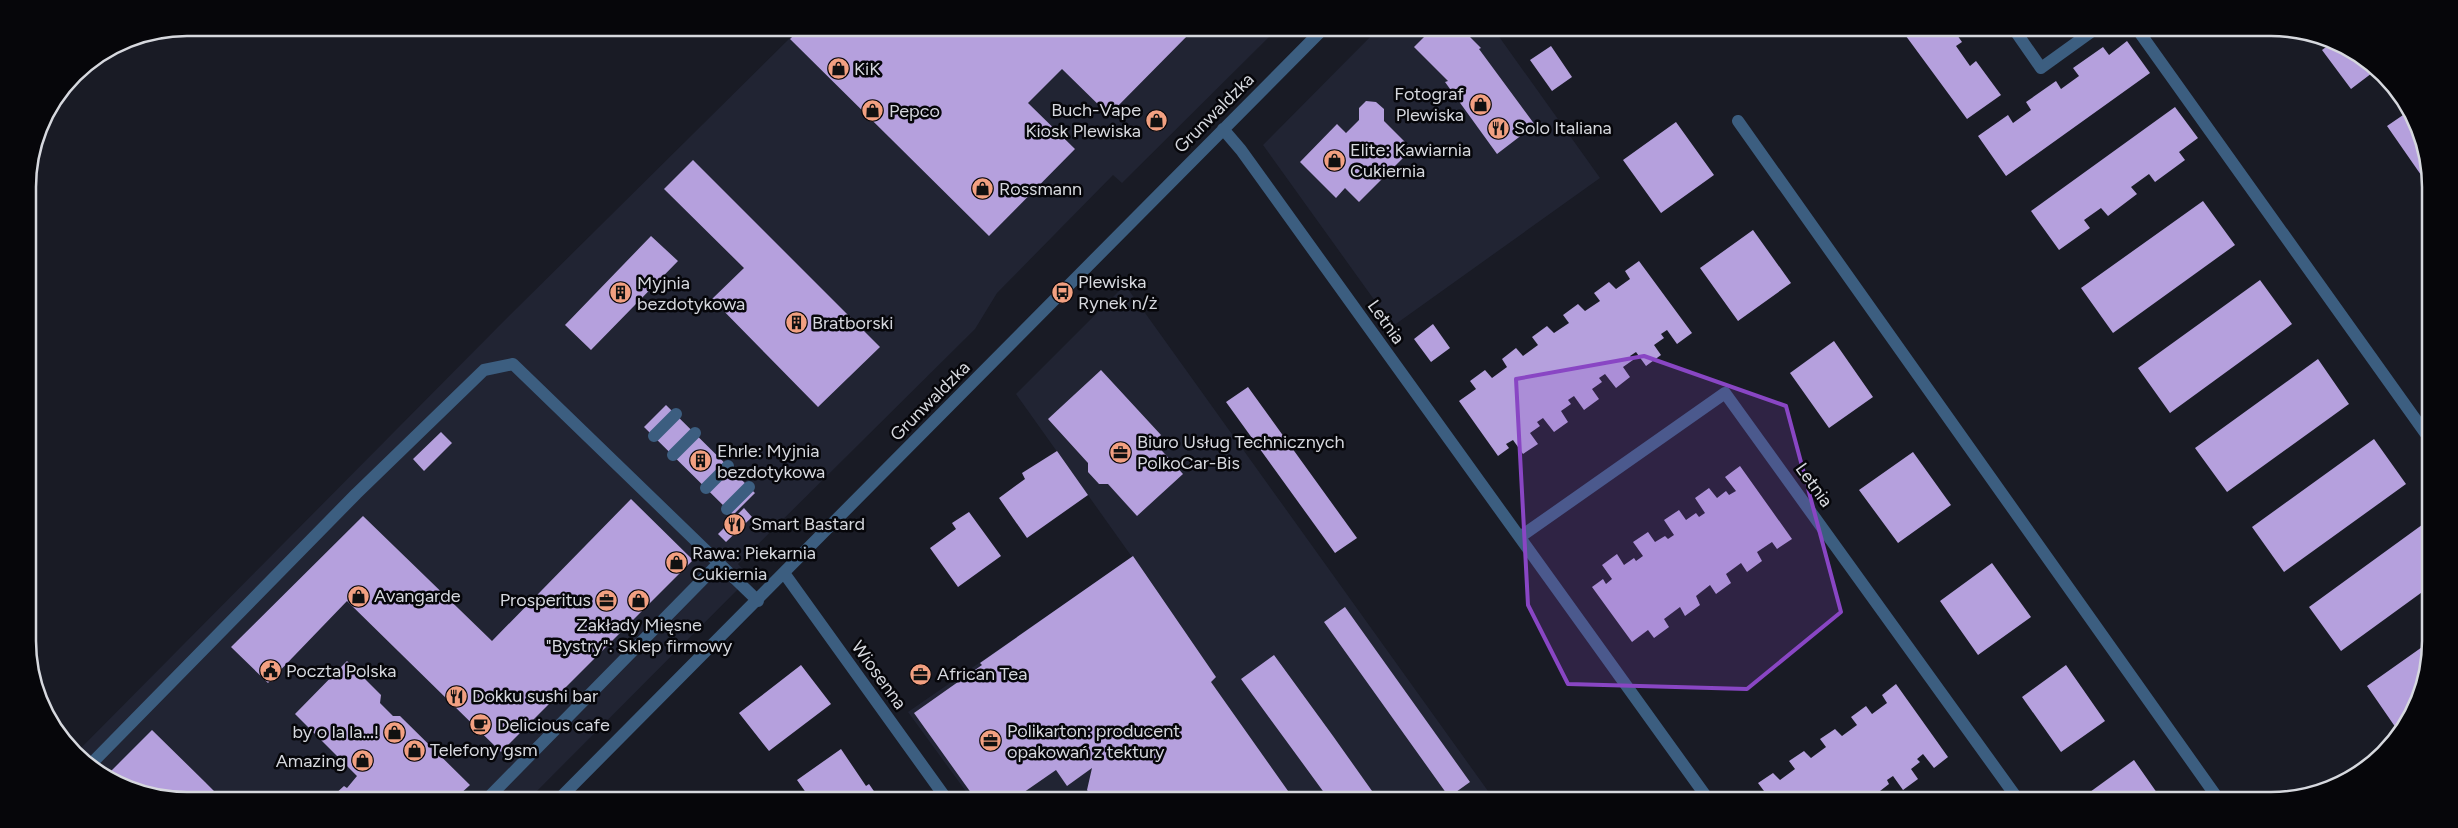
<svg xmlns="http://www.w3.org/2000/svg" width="2458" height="828" viewBox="0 0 2458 828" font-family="Figtree,sans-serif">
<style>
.built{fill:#212433}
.building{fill:#b5a0dd}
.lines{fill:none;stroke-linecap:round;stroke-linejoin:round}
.minor{stroke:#3c5e80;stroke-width:12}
.marked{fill:#8946c4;fill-opacity:0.2;stroke:#8946c4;stroke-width:4;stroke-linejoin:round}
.labels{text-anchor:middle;stroke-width:5;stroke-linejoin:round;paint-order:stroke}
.poi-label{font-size:18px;fill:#d6d8de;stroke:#06060a;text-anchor:start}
.street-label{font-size:18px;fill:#d6d8de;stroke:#06060a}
.rim{fill:none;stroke:#d6d8de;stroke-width:2.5}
</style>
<rect width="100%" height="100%" fill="#191b25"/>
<path class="built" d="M 799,29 L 1276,30 L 1122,183 L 1113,175 L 997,293 L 975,329 L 738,564 L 750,577 L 532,796 L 146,795 L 107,779 L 76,753 L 500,325 Z
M 1376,31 L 1495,31 L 1600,178 L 1393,326 L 1263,145 Z
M 1125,285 L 1493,798 L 970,797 L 908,712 L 1132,557 L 1016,394 Z"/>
<path class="building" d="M 800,29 L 1023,30 L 1193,30 L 1109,115 L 1062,69 L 1028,103 L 1075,149 L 989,236 L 790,39 Z
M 1430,31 L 1464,31 L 1481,48 L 1479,49 L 1535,125 L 1497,154 L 1445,82 L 1448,81 L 1414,47 Z
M 1903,32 L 1955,32 L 1962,42 L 1956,46 L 1970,66 L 1976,61 L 2001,95 L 1967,119 Z
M 2127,41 L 2150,73 L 2006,176 L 1978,136 L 2008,115 L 2013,123 L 2031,110 L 2026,102 L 2056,81 L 2061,89 L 2079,76 L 2073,68 L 2103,47 L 2109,55 Z
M 2333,42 L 2351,49 L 2376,70 L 2351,89 L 2322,50 Z
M 1551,46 L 1572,77 L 1552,91 L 1530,60 Z
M 1366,101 L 1376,102 L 1384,109 L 1384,121 L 1412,149 L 1359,202 L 1345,188 L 1336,198 L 1300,162 L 1337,124 L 1346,133 L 1359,120 L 1359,108 Z
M 2175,107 L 2198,138 L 2179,152 L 2185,160 L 2155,182 L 2149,174 L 2131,187 L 2137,194 L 2108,216 L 2101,208 L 2084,220 L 2090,228 L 2059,250 L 2031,211 Z
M 2406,113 L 2427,156 L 2427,171 L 2421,175 L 2387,126 Z
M 1676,122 L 1714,175 L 1661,213 L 1623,160 Z
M 693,160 L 880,347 L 818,407 L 712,299 L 744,268 L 664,189 Z
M 2203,201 L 2235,245 L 2113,333 L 2081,288 Z
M 1753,230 L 1791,283 L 1738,321 L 1700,268 Z
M 651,236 L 678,261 L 591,350 L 565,325 Z
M 1639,261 L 1692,333 L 1677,344 L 1667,330 L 1661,334 L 1664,338 L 1654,345 L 1661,355 L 1646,366 L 1636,352 L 1630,356 L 1633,360 L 1623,367 L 1630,377 L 1616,388 L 1605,374 L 1599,378 L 1602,382 L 1592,389 L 1599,399 L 1584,410 L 1574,396 L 1568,400 L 1571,404 L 1561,411 L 1568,422 L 1554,432 L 1543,418 L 1537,422 L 1540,426 L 1530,433 L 1538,444 L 1523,454 L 1513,440 L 1506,444 L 1509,448 L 1498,456 L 1459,401 L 1476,389 L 1470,381 L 1485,370 L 1492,378 L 1507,367 L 1502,359 L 1516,348 L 1523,356 L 1538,345 L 1532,337 L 1547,326 L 1554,333 L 1569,323 L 1563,315 L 1578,304 L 1585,311 L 1600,301 L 1594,293 L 1609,282 L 1616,289 L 1630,279 L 1625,271 Z
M 2260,280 L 2292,324 L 2170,413 L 2138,368 Z
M 1433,324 L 1450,348 L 1431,362 L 1414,339 Z
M 1834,341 L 1873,397 L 1829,428 L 1790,373 Z
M 2318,359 L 2349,404 L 2227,492 L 2195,448 Z
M 1101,370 L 1161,435 L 1154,442 L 1183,474 L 1137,516 L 1108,484 L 1099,484 L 1088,472 L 1088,463 L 1048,419 Z
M 1248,387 L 1357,538 L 1335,553 L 1226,402 Z
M 666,405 L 755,493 L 733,515 L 644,427 Z
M 441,432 L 452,443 L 424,471 L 413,459 Z
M 2374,439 L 2406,484 L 2284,572 L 2252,527 Z
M 1057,451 L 1088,495 L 1027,538 L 999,498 L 1025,479 L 1022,473 Z
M 1913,452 L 1951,505 L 1898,543 L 1859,490 Z
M 1740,466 L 1792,539 L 1777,549 L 1772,542 L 1757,552 L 1762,561 L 1747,572 L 1741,563 L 1726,574 L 1731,583 L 1716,594 L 1710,585 L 1696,596 L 1700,605 L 1685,616 L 1680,607 L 1664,619 L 1669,627 L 1654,638 L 1648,630 L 1632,642 L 1592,587 L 1603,579 L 1606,584 L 1612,579 L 1602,565 L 1617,554 L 1624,565 L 1634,558 L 1636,561 L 1643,556 L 1633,542 L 1648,532 L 1655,542 L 1665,536 L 1668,539 L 1674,535 L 1664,520 L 1679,510 L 1686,520 L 1696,513 L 1699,517 L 1705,513 L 1695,498 L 1709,488 L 1717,498 L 1726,491 L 1729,495 L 1736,491 L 1725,477 Z
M 631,499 L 693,560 L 501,752 L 347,601 L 268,683 L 231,647 L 363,516 L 492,641 Z
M 744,508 L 752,517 L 726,542 L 718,534 Z
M 969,512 L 1001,556 L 958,587 L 930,548 L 956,529 L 952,523 Z
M 2426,522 L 2425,590 L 2341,651 L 2309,607 Z
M 1133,556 L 1216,677 L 1211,682 L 1293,798 L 1092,797 L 1087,790 L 1092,768 L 1067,786 L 1056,770 L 1017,797 L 974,797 L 914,713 L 982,665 L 980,663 Z
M 1992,563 L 2031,617 L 1978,655 L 1940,601 Z
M 1345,607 L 1470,782 L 1449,797 L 1324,622 Z
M 2425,645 L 2425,682 L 2405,726 L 2398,731 L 2367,686 Z
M 1274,655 L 1333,736 L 1377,798 L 1328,798 L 1241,679 Z
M 347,661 L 381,695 L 380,703 L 393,716 L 400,716 L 470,785 L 458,796 L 334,795 L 344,786 L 347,788 L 357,776 L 295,714 Z
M 801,665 L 831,704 L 769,751 L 739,713 Z
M 2066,665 L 2105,721 L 2061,752 L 2022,697 Z
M 1896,684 L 1948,757 L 1934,768 L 1923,754 L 1917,759 L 1920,762 L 1911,769 L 1918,779 L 1903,790 L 1893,776 L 1887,780 L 1889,784 L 1880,791 L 1886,799 L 1753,799 L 1764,791 L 1758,783 L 1773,773 L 1780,780 L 1795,769 L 1789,761 L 1804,751 L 1811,758 L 1826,747 L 1820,739 L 1835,729 L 1842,736 L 1857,725 L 1851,717 L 1866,706 L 1872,714 L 1887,703 L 1882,695 Z
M 152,730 L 205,782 L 218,795 L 146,795 L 105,777 Z
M 841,749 L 866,786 L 869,784 L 878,797 L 809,797 L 797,780 Z
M 2134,760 L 2162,800 L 2096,800 L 2090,792 Z"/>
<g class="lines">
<path class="minor" d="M 2016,32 L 2041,68 L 2091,32
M 2140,33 L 2426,434
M 1738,121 L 2219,800
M 1223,129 L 1241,150 L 1708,799
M 654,436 L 676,414
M 673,455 L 695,433
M 706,488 L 728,466
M 727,509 L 749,487
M 1520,537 L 1725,393 L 2014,794 L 2006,800
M 784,573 L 945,797
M 90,765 L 356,494 L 484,370 L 513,364 L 758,601
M 490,796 L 719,563
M 562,796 L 1322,30"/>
</g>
<path class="marked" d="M 1644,356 L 1786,406 L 1841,612 L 1747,689 L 1568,684 L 1528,605 L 1516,379 Z"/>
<defs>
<symbol id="shop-disc" viewBox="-11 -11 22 22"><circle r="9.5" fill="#f2a081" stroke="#06060a"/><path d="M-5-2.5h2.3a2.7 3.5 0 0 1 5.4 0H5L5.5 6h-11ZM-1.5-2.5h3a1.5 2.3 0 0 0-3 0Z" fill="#111"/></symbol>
<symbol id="restaurant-disc" viewBox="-11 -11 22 22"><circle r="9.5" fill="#f2a081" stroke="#06060a"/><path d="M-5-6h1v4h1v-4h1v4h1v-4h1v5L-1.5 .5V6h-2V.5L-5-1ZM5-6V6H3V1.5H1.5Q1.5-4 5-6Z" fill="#111"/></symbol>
<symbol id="bus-disc" viewBox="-11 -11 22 22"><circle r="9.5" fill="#f2a081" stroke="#06060a"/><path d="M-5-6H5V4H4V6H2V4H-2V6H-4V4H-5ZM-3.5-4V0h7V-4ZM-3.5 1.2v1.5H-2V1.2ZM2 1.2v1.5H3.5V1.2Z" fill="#111"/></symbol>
<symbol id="building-disc" viewBox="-11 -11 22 22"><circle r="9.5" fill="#f2a081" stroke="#06060a"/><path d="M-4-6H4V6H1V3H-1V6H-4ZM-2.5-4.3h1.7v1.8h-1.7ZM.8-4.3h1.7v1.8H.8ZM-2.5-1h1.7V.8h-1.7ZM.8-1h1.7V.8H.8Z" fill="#111"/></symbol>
<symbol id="office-disc" viewBox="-11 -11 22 22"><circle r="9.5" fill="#f2a081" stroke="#06060a"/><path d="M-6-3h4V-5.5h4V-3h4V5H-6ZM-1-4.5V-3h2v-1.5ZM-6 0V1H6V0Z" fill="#111"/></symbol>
<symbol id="civic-disc" viewBox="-11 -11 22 22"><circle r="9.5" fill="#f2a081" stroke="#06060a"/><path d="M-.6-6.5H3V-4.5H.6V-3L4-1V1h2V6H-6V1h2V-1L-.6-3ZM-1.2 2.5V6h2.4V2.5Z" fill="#111"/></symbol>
<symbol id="cafe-disc" viewBox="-11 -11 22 22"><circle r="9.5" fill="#f2a081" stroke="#06060a"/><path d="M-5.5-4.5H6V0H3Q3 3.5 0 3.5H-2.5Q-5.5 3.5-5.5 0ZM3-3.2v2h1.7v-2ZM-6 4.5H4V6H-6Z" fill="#111"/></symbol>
</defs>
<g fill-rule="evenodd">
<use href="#shop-disc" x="826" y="56" width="25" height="25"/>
<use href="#shop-disc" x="1468" y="92" width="25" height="25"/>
<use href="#shop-disc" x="860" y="98" width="25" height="25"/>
<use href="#shop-disc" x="1144" y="108" width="25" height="25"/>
<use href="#restaurant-disc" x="1486" y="116" width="25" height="25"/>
<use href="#shop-disc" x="1322" y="148" width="25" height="25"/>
<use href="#shop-disc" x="970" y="176" width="25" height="25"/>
<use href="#bus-disc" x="1050" y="280" width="25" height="25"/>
<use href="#building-disc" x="608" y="280" width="25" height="25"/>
<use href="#building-disc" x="784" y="310" width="25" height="25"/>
<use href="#office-disc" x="1108" y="440" width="25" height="25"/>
<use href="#building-disc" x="688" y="448" width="25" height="25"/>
<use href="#restaurant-disc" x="722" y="512" width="25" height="25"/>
<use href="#shop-disc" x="664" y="550" width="25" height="25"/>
<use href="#shop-disc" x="346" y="584" width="25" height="25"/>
<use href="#office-disc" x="594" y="588" width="25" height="25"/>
<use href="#shop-disc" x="626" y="588" width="25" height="25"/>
<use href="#civic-disc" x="258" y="658" width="25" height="25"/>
<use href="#office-disc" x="908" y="662" width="25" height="25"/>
<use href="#restaurant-disc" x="444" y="684" width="25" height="25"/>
<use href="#cafe-disc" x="468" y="712" width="25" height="25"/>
<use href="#shop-disc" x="382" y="720" width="25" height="25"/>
<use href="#office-disc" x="978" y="728" width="25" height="25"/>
<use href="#shop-disc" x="402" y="738" width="25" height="25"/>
<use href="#shop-disc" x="350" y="748" width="25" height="25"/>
</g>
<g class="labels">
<g class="poi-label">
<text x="854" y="75">KiK</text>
<text x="1464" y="100" text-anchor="end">Fotograf<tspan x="1464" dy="21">Plewiska</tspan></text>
<text x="1141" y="116" text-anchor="end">Buch-Vape<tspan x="1141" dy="21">Kiosk Plewiska</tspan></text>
<text x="889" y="117">Pepco</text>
<text x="1514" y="134">Solo Italiana</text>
<text x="1350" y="156">Elite: Kawiarnia<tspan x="1350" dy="21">Cukiernia</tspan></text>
<text x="999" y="195">Rossmann</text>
<text x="1078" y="288">Plewiska<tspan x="1078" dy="21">Rynek n/ż</tspan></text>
<text x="637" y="289">Myjnia<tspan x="637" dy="21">bezdotykowa</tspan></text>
<text x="812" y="329">Bratborski</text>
<text x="1137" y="448">Biuro Usług Technicznych<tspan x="1137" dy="21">PolkoCar-Bis</tspan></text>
<text x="717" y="457">Ehrle: Myjnia<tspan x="717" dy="21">bezdotykowa</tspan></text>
<text x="751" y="530">Smart Bastard</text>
<text x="692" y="559">Rawa: Piekarnia<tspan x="692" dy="21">Cukiernia</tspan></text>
<text x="374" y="602">Avangarde</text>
<text x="591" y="606" text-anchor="end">Prosperitus</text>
<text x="639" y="631" text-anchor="middle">Zakłady Mięsne<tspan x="639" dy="21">"Bystry": Sklep firmowy</tspan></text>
<text x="286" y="677">Poczta Polska</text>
<text x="937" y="680">African Tea</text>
<text x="472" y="702">Dokku sushi bar</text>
<text x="497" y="731">Delicious cafe</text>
<text x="1007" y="737">Polikarton: producent<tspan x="1007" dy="21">opakowań z tektury</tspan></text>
<text x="379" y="738" text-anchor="end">by o la la...!</text>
<text x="430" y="756">Telefony gsm</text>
<text x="346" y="767" text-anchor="end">Amazing</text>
</g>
<g class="street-label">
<text transform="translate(1214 113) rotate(-45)" y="6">Grunwaldzka</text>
<text transform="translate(1386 322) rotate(54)" y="6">Letnia</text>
<text transform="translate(930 401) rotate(-45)" y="6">Grunwaldzka</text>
<text transform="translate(1814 485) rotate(54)" y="6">Letnia</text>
<text transform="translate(879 675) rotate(54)" y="6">Wiosenna</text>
</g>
</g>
<path d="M0 0H2458V828H0ZM187 36H2271A151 151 0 0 1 2422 187V641A151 151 0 0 1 2271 792H187A151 151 0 0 1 36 641V187A151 151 0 0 1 187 36Z" fill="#06060a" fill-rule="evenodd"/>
<path class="rim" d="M187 36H2271A151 151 0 0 1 2422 187V641A151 151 0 0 1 2271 792H187A151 151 0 0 1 36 641V187A151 151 0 0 1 187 36Z"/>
</svg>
